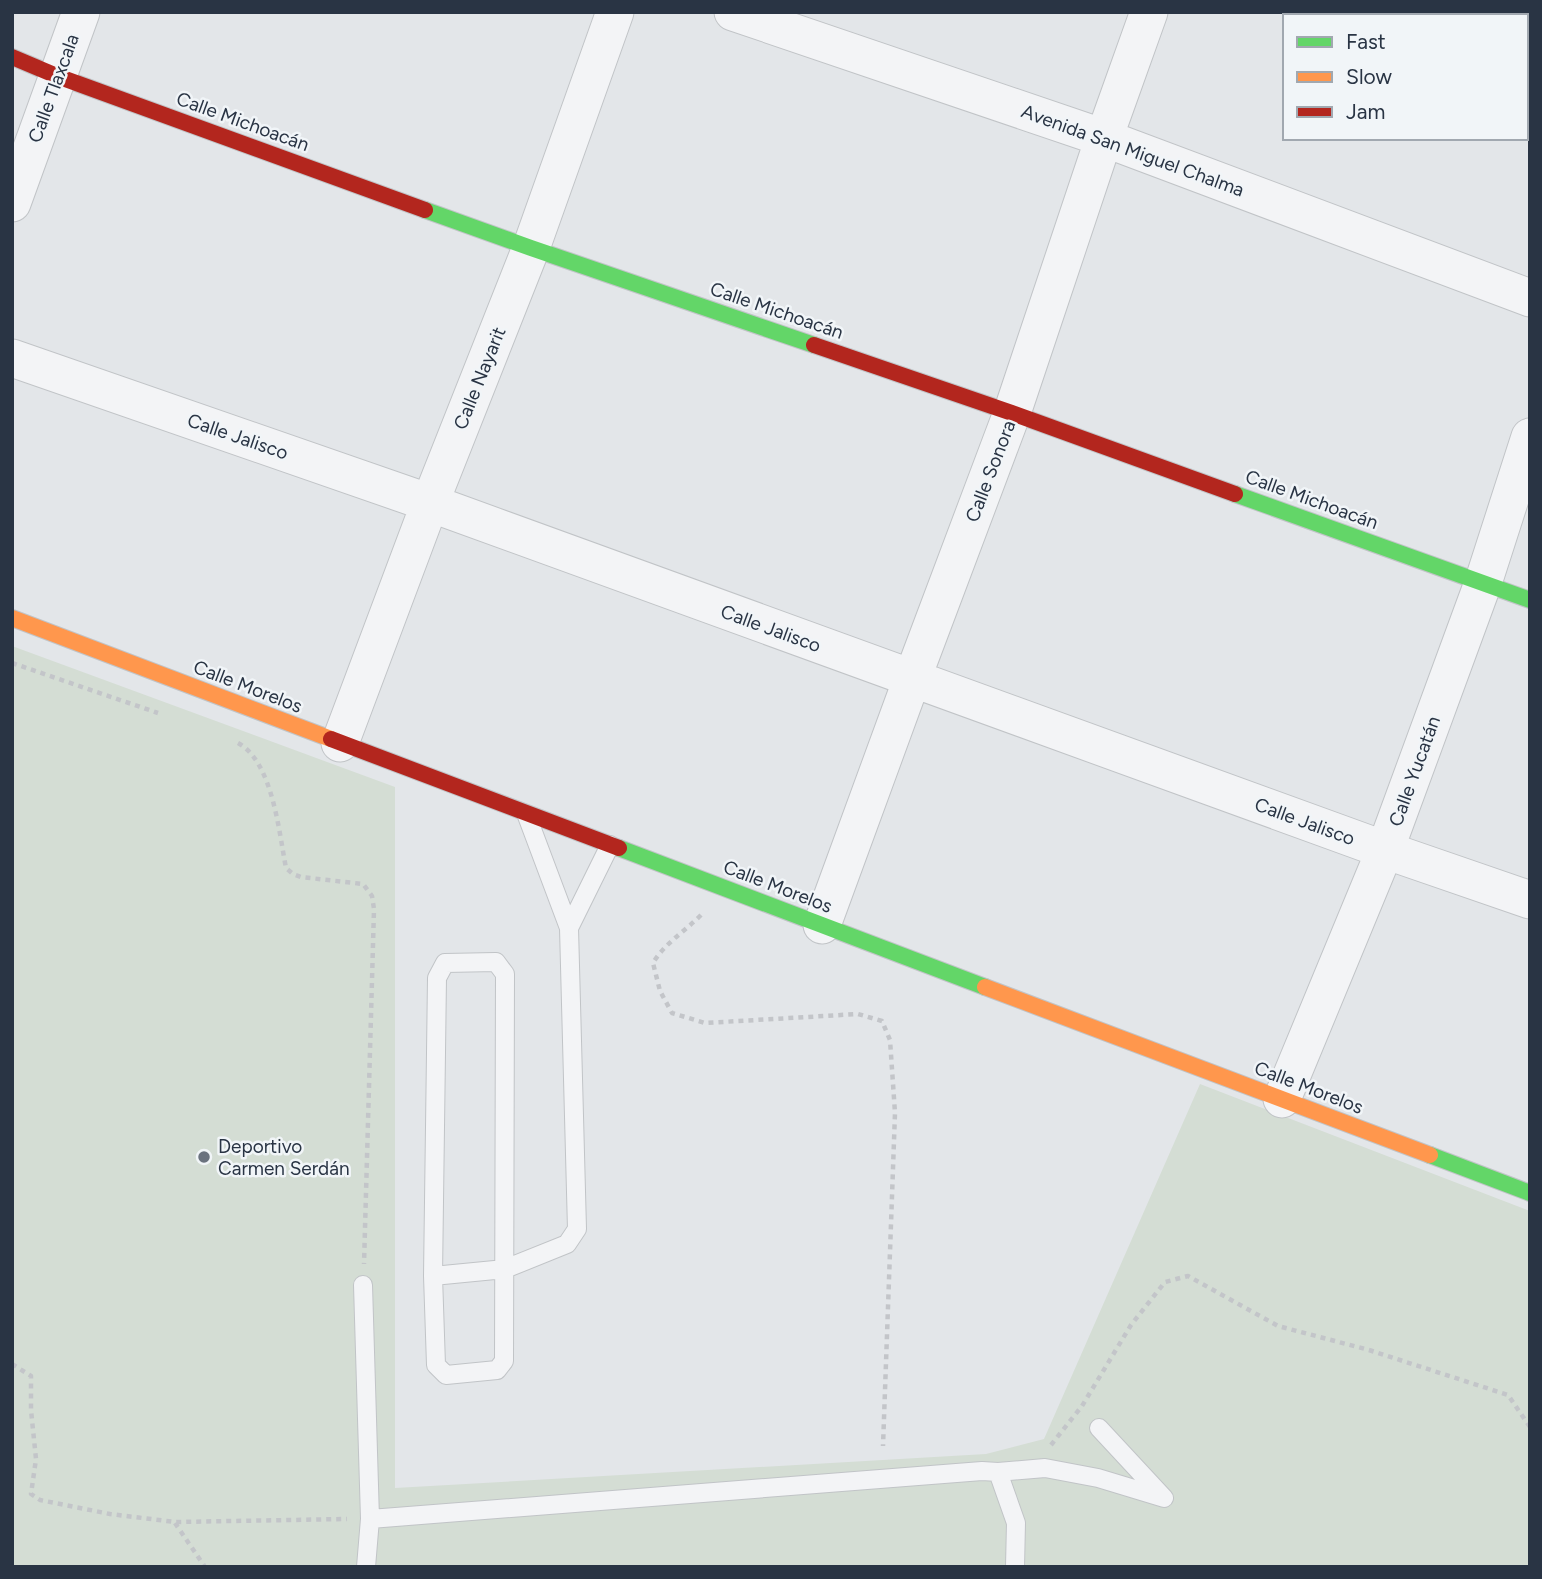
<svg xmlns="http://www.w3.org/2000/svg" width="1542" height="1579" viewBox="0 0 1542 1579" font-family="Figtree,sans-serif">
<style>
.green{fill:#d4ddd4}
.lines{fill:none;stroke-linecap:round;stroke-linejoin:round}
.lane-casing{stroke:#c1c4c7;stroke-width:20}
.street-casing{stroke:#c1c4c7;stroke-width:39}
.fast-casing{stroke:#c1c4c7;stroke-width:18}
.slow-casing{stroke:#c1c4c7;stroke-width:18}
.jam-casing{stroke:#c1c4c7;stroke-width:18}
.path{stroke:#c3c5c9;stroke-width:4.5;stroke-dasharray:5 5;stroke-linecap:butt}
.lane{stroke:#f3f4f6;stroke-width:18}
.street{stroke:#f3f4f6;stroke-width:37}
.fast{stroke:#63d668;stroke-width:16}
.slow{stroke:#ff974d;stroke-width:16}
.jam{stroke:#b3261e;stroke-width:16}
.poi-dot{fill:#6a727e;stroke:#f1f5f8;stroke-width:2.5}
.labels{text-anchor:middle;stroke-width:5;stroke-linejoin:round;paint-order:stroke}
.street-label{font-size:19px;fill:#293444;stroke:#f1f5f8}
.poi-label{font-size:19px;fill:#293444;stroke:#f1f5f8;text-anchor:start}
</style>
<rect width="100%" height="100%" fill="#e3e6e9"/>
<path class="green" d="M 12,646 L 395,787 L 395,1488 L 986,1454 L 1044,1439 L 1200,1084 L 1530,1211 L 1530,1567 L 12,1567 Z"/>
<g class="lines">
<defs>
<path id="lane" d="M 569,928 L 610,845
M 496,962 L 505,974 L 504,1361 L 497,1370 L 446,1375 L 436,1365 L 433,1276 L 437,978 L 445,963 Z
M 433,1276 L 505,1269 L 567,1244 L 577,1229 L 569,928 L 527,816
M 363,1285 L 370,1519 L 366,1567
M 998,1472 L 1045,1468 L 1098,1478 L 1164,1498 L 1099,1428
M 370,1519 L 982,1471 L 998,1472 L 1016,1523 L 1015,1567"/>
<path id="street" d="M 733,12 L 1104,138 L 1530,298
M 12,203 L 81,12
M 12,358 L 430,503 L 1385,850 L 1530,900
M 340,743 L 430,503 L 531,248 L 615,12
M 822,925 L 912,679 L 1012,413 L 1104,138 L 1149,12
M 1282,1099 L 1385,850 L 1483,583 L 1530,437"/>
<path id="fast" d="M 425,210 L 531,248 L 814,345
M 1235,494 L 1530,600
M 619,848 L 985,987
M 1430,1155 L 1530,1193"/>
<path id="slow" d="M 12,618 L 331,739
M 985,987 L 1430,1155"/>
<path id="jam" d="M 12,57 L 57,76 L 425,210
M 814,345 L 1012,413 L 1235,494
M 331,739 L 619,848"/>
</defs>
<use href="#lane" class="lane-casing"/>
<use href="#street" class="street-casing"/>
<use href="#fast" class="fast-casing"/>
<use href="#slow" class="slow-casing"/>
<use href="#jam" class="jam-casing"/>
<path class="path" d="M 12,663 L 158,713
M 238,743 C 273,762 279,833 286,868 L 293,874 L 301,877 L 363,884 L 372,896 L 374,909 L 364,1264
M 701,915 C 684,932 665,943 653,963 L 660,991 L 672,1013 L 705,1023 L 858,1014 L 882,1021 L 890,1040 L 895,1113 L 883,1446
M 12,1364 L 31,1376 L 31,1410 L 36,1459 L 31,1494 L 40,1500 L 110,1514 L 175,1522 L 347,1519
M 1051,1445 L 1082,1406 L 1131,1325 L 1165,1282 L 1188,1276 L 1278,1326 L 1369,1350 L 1508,1395 L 1530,1427
M 175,1523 L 205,1567"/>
<use href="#lane" class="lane"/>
<use href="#street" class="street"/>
<use href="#fast" class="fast"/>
<use href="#slow" class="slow"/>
<use href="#jam" class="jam"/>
</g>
<circle class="poi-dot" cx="204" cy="1157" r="7"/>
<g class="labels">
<g class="street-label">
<text transform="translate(53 88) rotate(-70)" y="7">Calle Tlaxcala</text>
<text transform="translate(243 121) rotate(20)" y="7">Calle Michoacán</text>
<text transform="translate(1133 150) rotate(20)" y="7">Avenida San Miguel Chalma</text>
<text transform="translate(777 310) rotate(19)" y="7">Calle Michoacán</text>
<text transform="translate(479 378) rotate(-68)" y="7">Calle Nayarit</text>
<text transform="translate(238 436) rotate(19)" y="7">Calle Jalisco</text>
<text transform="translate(990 471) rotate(-69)" y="7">Calle Sonora</text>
<text transform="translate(1312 499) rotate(20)" y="7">Calle Michoacán</text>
<text transform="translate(771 628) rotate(20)" y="7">Calle Jalisco</text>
<text transform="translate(248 686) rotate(21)" y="7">Calle Morelos</text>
<text transform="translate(1414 771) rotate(-70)" y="7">Calle Yucatán</text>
<text transform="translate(1305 821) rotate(20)" y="7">Calle Jalisco</text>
<text transform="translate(778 886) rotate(21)" y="7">Calle Morelos</text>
<text transform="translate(1309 1087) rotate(21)" y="7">Calle Morelos</text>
</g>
<g class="poi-label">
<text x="218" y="1153">Deportivo<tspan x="218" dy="22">Carmen Serdán</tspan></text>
</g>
</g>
<rect width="1542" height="1579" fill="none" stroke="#293444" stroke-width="28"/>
<rect x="1283" y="14" width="245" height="126" fill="#f1f5f8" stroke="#a1a8b0" stroke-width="2"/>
<rect x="1297" y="37" width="35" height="10" fill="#63d668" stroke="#a1a8b0" stroke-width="2"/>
<text x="1346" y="49" font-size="21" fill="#293444">Fast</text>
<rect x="1297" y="72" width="35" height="10" fill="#ff974d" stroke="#a1a8b0" stroke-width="2"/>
<text x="1346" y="84" font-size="21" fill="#293444">Slow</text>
<rect x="1297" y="107" width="35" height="10" fill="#b3261e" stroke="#a1a8b0" stroke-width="2"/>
<text x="1346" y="119" font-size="21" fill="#293444">Jam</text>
</svg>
